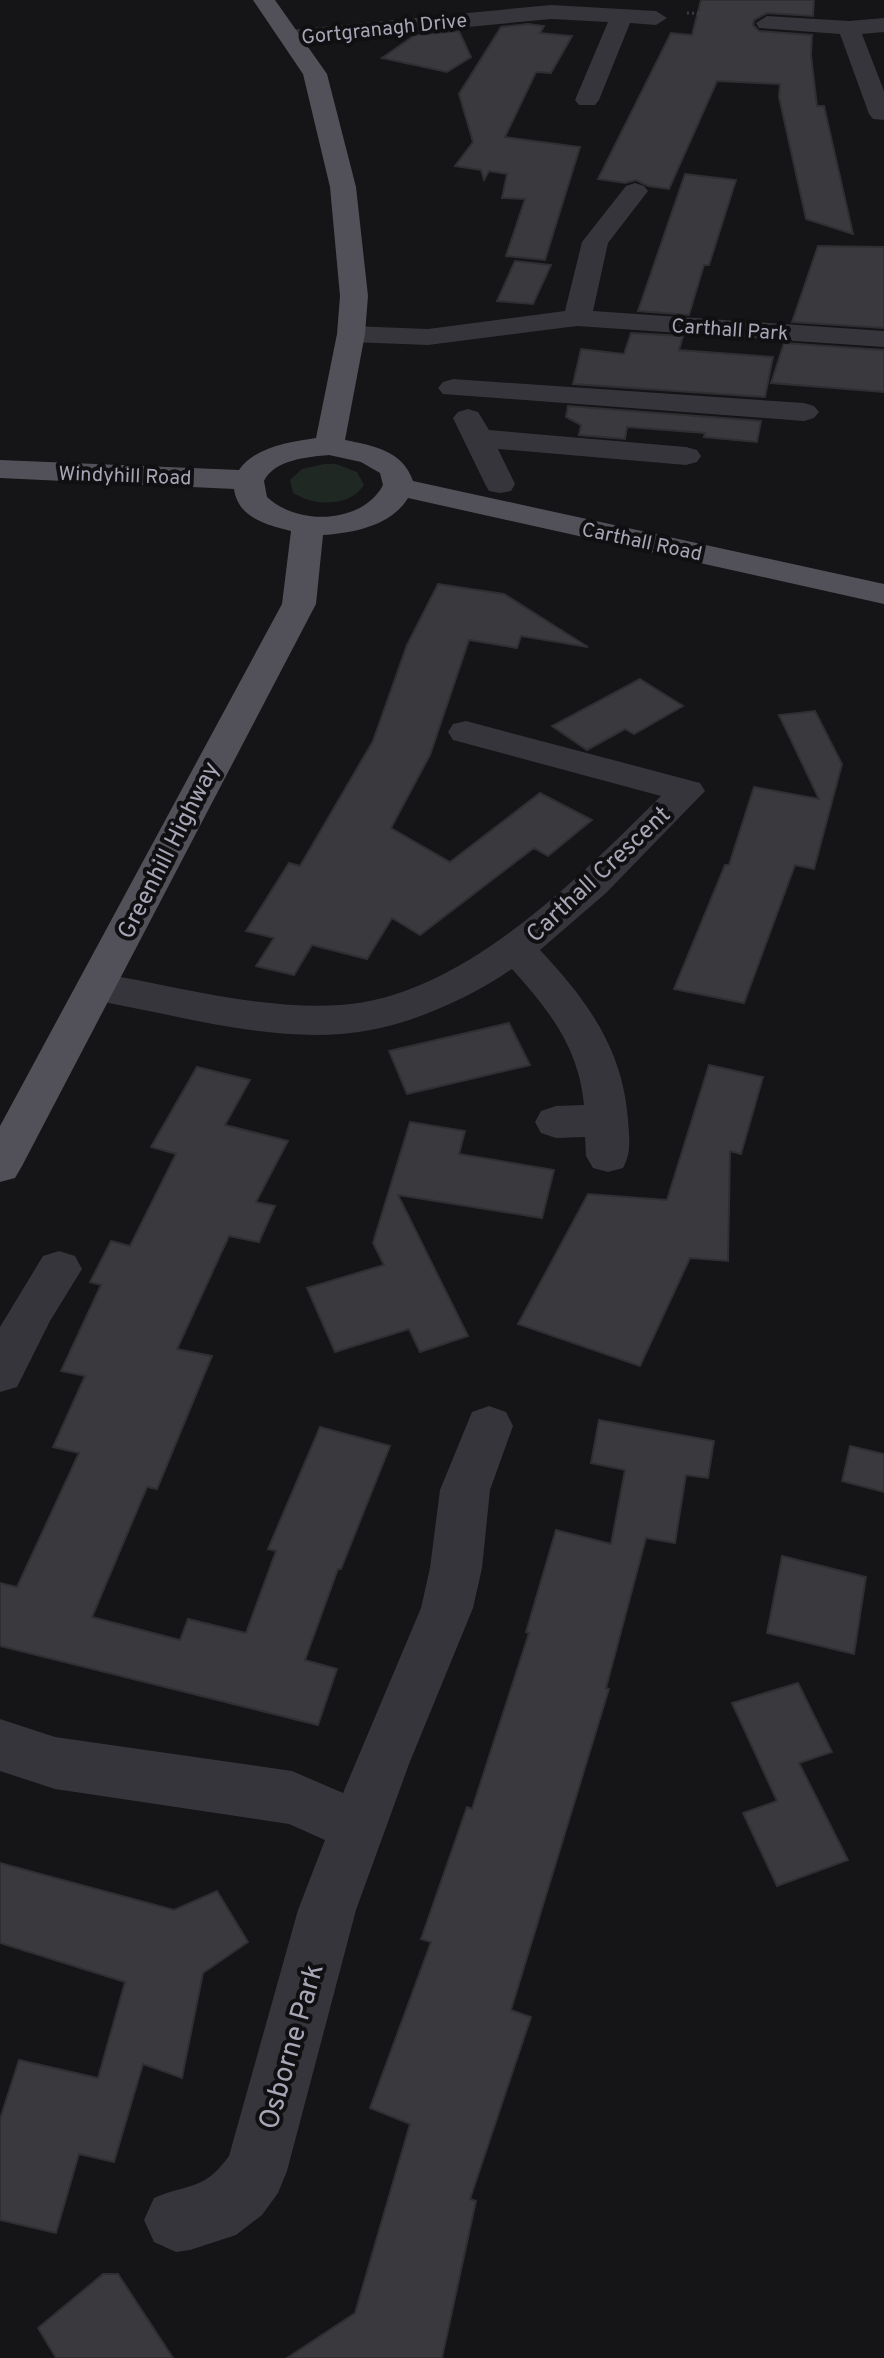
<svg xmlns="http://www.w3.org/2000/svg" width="884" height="2358" viewBox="0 0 884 2358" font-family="Overpass,sans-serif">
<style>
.green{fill:#202824}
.building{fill:#3a393e;stroke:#2f2e32;stroke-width:2}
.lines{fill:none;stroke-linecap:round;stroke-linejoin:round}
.path{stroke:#3c3b42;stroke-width:3;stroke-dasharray:2 3;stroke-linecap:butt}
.minor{fill:#36353b;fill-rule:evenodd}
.major{fill:#52515a;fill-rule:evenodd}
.labels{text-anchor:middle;stroke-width:8;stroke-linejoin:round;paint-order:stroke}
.far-street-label{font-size:20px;fill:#a7a6b6;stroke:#100f11}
.street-label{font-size:24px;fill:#a7a6b6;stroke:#100f11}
.near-street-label{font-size:28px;fill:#a7a6b6;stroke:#100f11}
</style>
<rect width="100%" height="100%" fill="#151416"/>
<path class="green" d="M 324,464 L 336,464 L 357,472 L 364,485 C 349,508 314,506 293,493 L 290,480 L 302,469 Z"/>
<path class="building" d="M 701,0 L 814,0 L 813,16 L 767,13 L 754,20 L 753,25 L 759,31 L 812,35 L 811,55 L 817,106 L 824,106 L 853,234 L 806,219 L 779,97 L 780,84 L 717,81 L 669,189 L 648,186 L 636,180 L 625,183 L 598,179 L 671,33 L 692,35 Z
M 528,24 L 544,26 L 540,33 L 572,36 L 551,73 L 536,72 L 505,137 L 580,147 L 545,260 L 506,256 L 525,199 L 502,198 L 507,174 L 489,171 L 484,180 L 481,170 L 455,166 L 473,142 L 459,94 L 501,27 Z
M 459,31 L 471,57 L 447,72 L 382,58 L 415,35 Z
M 685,174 L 736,180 L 709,265 L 704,265 L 689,315 L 638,311 Z
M 818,246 L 884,247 L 884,328 L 792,322 Z
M 515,261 L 551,265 L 533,304 L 497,301 Z
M 631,333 L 683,336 L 679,350 L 773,357 L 765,397 L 573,384 L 581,349 L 624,354 Z
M 784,343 L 884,350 L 884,392 L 771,383 Z
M 568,406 L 761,421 L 757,442 L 704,437 L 705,433 L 627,427 L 625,439 L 579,435 L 581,425 L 566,417 Z
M 438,584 L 504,594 L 588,647 L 521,636 L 517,648 L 469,640 L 430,755 L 391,828 L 450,862 L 540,793 L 592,820 L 548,856 L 534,848 L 420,935 L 392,918 L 367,959 L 312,945 L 294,975 L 256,966 L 274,938 L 246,931 L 289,863 L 300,866 L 373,741 L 407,645 Z
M 640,679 L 683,706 L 634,734 L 625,729 L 587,750 L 552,726 Z
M 815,711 L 842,764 L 814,869 L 795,865 L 744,1003 L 674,989 L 725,865 L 729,865 L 754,787 L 819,799 L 779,715 Z
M 509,1023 L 530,1065 L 407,1094 L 389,1051 Z
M 709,1065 L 763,1077 L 741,1154 L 730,1151 L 728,1261 L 690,1258 L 640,1366 L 518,1324 L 588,1194 L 667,1200 Z
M 197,1067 L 250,1080 L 225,1125 L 288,1141 L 256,1202 L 275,1206 L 259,1242 L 229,1236 L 177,1349 L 212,1356 L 157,1489 L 147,1487 L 92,1617 L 180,1640 L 188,1619 L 246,1633 L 276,1551 L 268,1549 L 320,1427 L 390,1446 L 341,1569 L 338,1569 L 305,1660 L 337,1669 L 318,1725 L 0,1646 L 0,1583 L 17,1587 L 79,1453 L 53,1447 L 85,1376 L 61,1371 L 101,1285 L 90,1282 L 111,1241 L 130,1246 L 176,1154 L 151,1147 Z
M 410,1122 L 465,1131 L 459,1154 L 554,1170 L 542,1218 L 398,1195 L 468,1336 L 420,1352 L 409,1329 L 335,1352 L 307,1288 L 384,1265 L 373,1243 Z
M 599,1420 L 714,1441 L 708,1478 L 686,1475 L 675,1543 L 646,1538 L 606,1688 L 609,1689 L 511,2010 L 531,2017 L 470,2199 L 476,2201 L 442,2358 L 287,2358 L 355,2313 L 410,2124 L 370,2108 L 431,1942 L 421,1939 L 467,1807 L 472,1809 L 529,1633 L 526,1632 L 556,1530 L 611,1544 L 625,1470 L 591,1463 Z
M 850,1446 L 884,1454 L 884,1492 L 842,1481 Z
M 782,1556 L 866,1577 L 854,1654 L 767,1633 Z
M 798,1683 L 832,1752 L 799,1763 L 848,1860 L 777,1886 L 743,1813 L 777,1801 L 732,1703 Z
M 0,1863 L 174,1910 L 217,1891 L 248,1942 L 203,1973 L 182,2078 L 143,2064 L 114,2162 L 79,2154 L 56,2233 L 0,2220 L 0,2119 L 19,2060 L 98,2078 L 125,1982 L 0,1943 Z
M 103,2274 L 118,2274 L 173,2358 L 56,2358 L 38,2328 Z"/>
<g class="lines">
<path class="path" d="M 687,13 L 737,15"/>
<path class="minor" d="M 551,5 L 656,11 L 667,18 L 656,25 L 630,23 L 599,100 L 595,105 L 579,105 L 575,100 L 608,22 L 551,19 L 290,44 L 279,37 L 290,30 Z
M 767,16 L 849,21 L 884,18 L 884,32 L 862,34 L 884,91 L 884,120 L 873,119 L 869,114 L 840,34 L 759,28 L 756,23 Z
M 635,183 L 644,186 L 648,191 L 608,243 L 593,311 L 884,331 L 884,347 L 577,326 L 428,345 L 351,342 L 341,340 L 337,334 L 341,328 L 351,326 L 428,329 L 565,311 L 582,242 L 626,186 Z
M 453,379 L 804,403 L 814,406 L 819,412 L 814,418 L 804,421 L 443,394 L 438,388 L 443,382 Z
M 468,409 L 478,412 L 489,430 L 686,447 L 697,450 L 701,456 L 697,462 L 686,465 L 498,449 L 515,484 L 511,491 L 500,493 L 489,491 L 485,484 L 453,418 L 458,412 Z
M 466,721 L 700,783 L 705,791 L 606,893 L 540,950 C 587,1000 623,1049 628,1120 C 629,1137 632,1152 623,1168 L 608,1172 L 593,1168 L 586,1156 L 585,1137 L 556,1138 L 541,1133 L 535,1122 L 541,1111 L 556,1106 L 584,1105 C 579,1048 549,1010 512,969 C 464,1002 399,1030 341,1034 C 260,1040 177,1015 98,1001 L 84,997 L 78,987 L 84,977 L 98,973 C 177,986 259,1010 340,1005 C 462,998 579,877 661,796 L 453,740 L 448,732 L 453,724 Z
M 59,1251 L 75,1256 L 82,1269 L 50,1321 L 17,1387 L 0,1392 L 0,1327 L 43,1256 Z
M 489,1406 L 506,1412 L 513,1426 L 490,1490 L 482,1568 L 473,1608 L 409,1764 L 356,1910 L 287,2171 L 278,2193 L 262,2215 L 236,2235 L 190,2250 L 176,2252 L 154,2242 L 144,2220 L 154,2198 C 189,2183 204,2191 229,2156 L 298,1910 L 325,1840 L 289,1824 L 55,1789 L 0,1771 L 0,1719 L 55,1737 L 292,1771 L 343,1793 L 421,1608 L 430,1568 L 440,1490 L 472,1412 Z"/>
<path class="major" d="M 253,0 L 275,0 L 327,74 L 356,187 L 368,296 L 365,334 L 345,440 C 374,446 402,450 413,481 L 884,584 L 884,604 L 408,498 C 391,526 353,533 323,535 L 316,604 L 22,1166 L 15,1178 L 0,1182 L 0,1126 L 282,604 L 291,531 C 267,525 238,518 234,489 L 0,478 L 0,460 L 239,470 C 255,447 289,442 316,438 L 337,334 L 340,296 L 330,187 L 303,74 ZM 329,455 L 361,462 L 380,473 L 383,485 C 363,524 297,526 267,497 L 264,481 C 274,460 307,457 329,455 Z"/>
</g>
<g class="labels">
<g class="far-street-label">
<text transform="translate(384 28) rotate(-6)" y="7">Gortgranagh Drive</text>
<text transform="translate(730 329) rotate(4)" y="7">Carthall Park</text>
<text transform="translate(125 475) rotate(2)" y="7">Windyhill Road</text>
<text transform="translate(642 541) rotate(12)" y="7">Carthall Road</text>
</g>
<g class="street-label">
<text transform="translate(168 850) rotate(-63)" y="8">Greenhill Highway</text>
<text transform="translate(598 874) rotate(-43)" y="8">Carthall Crescent</text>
</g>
<g class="near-street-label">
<text transform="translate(290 2046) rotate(-74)" y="10">Osborne Park</text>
</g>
</g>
</svg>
